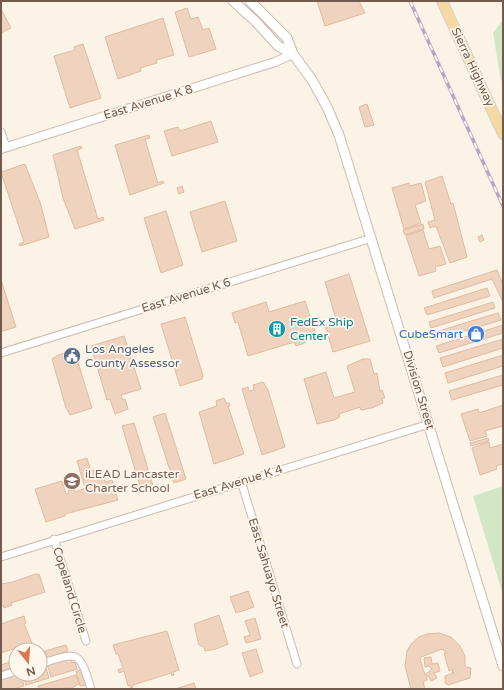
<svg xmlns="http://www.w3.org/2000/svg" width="504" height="690" viewBox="0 0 504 690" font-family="'Varela Round',sans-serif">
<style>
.green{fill:#d2e8c5}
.building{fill:#efd3bf;stroke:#e0bba0}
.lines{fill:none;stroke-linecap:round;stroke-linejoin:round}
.minor-casing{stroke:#ccbbad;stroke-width:9}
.tertiary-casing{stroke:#ccbbad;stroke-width:10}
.secondary-casing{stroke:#cebcaa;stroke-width:11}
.primary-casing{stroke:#d8d1cd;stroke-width:12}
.minor{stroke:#fff;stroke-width:7}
.tertiary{stroke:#fff;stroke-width:8}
.secondary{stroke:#fff;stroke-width:9}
.primary{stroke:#f5d9a2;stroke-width:10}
.rail-casing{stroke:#b6a5c4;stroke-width:3.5}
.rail{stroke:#fef7ec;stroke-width:2;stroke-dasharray:6;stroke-linecap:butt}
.labels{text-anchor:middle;stroke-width:3.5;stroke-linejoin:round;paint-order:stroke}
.street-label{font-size:12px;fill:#725b4c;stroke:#fef7ec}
.culture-label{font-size:12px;fill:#0d838f;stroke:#fef7ec;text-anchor:start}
.shop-label{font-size:12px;fill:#366cbe;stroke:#fef7ec;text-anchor:end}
.service-label{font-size:12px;fill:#4e5e75;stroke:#fef7ec;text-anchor:start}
.education-label{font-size:12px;fill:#785e54;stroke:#fef7ec;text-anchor:start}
</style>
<rect width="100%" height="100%" fill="#fbf3e6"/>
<path class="green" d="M 503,20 L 503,80 L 501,81 L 493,33 Z
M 503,486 L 503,595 L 473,496 Z"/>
<path class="building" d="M 317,1 L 359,1 L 365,13 L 325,26 Z
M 187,8 L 191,19 L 198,17 L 203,30 L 209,28 L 216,49 L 189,57 L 175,12 Z
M 1,9 L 11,28 L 1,33 Z
M 163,18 L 174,55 L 156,60 L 157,63 L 140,68 L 141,71 L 118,79 L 105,37 Z
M 83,44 L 101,98 L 70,108 L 54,56 L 75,50 L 74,47 Z
M 367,104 L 374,125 L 365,127 L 359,107 Z
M 211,121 L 218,142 L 172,156 L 164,131 L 178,127 L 180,131 Z
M 149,135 L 150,138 L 145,139 L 158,183 L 163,181 L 164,183 L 130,195 L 115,145 Z
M 81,146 L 82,148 L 77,150 L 98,219 L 103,217 L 104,220 L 75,229 L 63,198 L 53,155 Z
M 25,164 L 41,205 L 49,237 L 20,246 L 19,244 L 24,242 L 1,172 Z
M 442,176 L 451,204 L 453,203 L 467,257 L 450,263 L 436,226 L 430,228 L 428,222 L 435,220 L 425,182 Z
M 409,183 L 410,186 L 421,183 L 426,201 L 415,205 L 421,223 L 404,229 L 392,188 Z
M 182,186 L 184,192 L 179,194 L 177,188 Z
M 225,201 L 237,241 L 202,252 L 190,212 Z
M 166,211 L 183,265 L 161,273 L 144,218 Z
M 423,224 L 424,229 L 405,235 L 403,230 Z
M 423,230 L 429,249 L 440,246 L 446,264 L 435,267 L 436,271 L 419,276 L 406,236 Z
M 482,235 L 484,240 L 480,242 L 478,237 Z
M 497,270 L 503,285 L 503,302 L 492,279 L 434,298 L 432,291 Z
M 349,274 L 370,341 L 333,352 L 325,325 L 336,322 L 336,319 L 325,282 Z
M 1,280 L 16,327 L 3,331 L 1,331 Z
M 487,288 L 490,296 L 427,315 L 424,308 Z
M 305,301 L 316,335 L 304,339 L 305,343 L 296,346 L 294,342 L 248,356 L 238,322 L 235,323 L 232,313 L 266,302 L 269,312 Z
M 493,302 L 495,308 L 431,328 L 429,322 Z
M 498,313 L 501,320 L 435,340 L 432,333 Z
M 185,317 L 203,376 L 202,379 L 180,386 L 161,324 Z
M 503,325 L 503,333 L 439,353 L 436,346 Z
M 124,336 L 141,389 L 121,395 L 123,400 L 125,399 L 128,409 L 115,414 L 110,399 L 107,400 L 91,346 Z
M 503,339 L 503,348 L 443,367 L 440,358 Z
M 73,351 L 77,359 L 92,408 L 70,415 L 66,408 L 52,359 L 58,355 Z
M 503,355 L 503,366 L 448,383 L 445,373 Z
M 363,359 L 370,359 L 374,374 L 377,373 L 380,391 L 382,390 L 385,398 L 382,399 L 383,403 L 372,408 L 361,410 L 360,407 L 339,414 L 340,417 L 334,420 L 317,424 L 304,379 L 326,372 L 334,398 L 355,392 L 347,366 Z
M 503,375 L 503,385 L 452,400 L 449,391 Z
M 263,382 L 268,390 L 285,447 L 262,455 L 242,389 L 248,387 L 249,391 L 254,390 L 253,385 Z
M 224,398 L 226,403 L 229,403 L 230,406 L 228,406 L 244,454 L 214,464 L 199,412 L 217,406 L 216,401 Z
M 503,405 L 503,426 L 485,431 L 487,436 L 470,441 L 461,414 L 478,409 L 479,413 Z
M 165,413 L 186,479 L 174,483 L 153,417 Z
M 134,423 L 154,489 L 142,493 L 122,426 Z
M 488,438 L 489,441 L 471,446 L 470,443 Z
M 489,442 L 490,448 L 503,444 L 503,464 L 496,466 L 497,469 L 480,475 L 472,448 Z
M 87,458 L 91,471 L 94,470 L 96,477 L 103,475 L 105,482 L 112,480 L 118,500 L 65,514 L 65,516 L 46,522 L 35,489 L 62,481 L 66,494 L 69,493 L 68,491 L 74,489 L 75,492 L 85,488 L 77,461 Z
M 35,574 L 39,574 L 45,592 L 11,603 L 12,605 L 4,608 L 3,605 L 1,606 L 1,584 L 13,582 Z
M 248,591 L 254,607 L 236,613 L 230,597 Z
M 219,615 L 228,644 L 216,649 L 205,651 L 204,647 L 199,645 L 194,624 Z
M 24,616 L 26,623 L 24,624 L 32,643 L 1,653 L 1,624 Z
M 255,618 L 261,639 L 246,643 L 244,637 L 250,635 L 245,621 Z
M 167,631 L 179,670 L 173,672 L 174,675 L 172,676 L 171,673 L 133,685 L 133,687 L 131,688 L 130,685 L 128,686 L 124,671 L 119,673 L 118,670 L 123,668 L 118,654 L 116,654 L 113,645 Z
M 439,633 L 451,637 L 460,646 L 465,656 L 465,667 L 471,668 L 470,678 L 448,685 L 445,683 L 445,676 L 454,673 L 452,673 L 453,669 L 449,671 L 444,653 L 447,653 L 442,649 L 421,657 L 420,659 L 425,675 L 432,669 L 429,666 L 425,667 L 424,658 L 431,657 L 432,664 L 438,663 L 440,671 L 434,673 L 437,678 L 431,681 L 429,676 L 426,677 L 427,680 L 423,682 L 425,689 L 411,689 L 405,666 L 407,651 L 411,644 L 419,637 L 427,634 Z
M 66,645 L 68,651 L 47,658 L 45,651 Z
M 256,649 L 263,672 L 250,677 L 242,653 Z
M 70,657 L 72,663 L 75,662 L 77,669 L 51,677 L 47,664 Z
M 16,660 L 16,667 L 1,671 L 1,665 Z
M 45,665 L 49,678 L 26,685 L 23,674 L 40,674 L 40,667 Z
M 81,670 L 86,685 L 80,686 L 76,671 Z
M 16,674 L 21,675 L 24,686 L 12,689 L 1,689 L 1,679 Z
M 76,675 L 79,684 L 72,688 L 39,689 L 38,686 Z
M 194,683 L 196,689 L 175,689 Z"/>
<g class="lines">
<defs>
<path id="minor" d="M 1,132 L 6,147
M 1,353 L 372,238
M 241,481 L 297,664
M 54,539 L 86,641
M 1,557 L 429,424
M 40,664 C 78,652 79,649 91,689
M 1,676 L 16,671"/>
<path id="tertiary" d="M 1,149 L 275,62 L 293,54"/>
<path id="secondary" d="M 233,1 L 255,21 L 278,46 L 293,54
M 250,1 L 287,38 L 293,54 L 312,80 L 327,107 L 339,135 L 503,666"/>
<path id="primary" d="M 442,1 L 503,134"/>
</defs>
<use href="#minor" class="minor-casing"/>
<use href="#tertiary" class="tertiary-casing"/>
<use href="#secondary" class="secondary-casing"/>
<use href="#primary" class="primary-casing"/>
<use href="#minor" class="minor"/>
<use href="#tertiary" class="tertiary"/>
<use href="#secondary" class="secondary"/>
<use href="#primary" class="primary"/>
<defs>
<path id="rail" d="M 410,1 L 503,206"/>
</defs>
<use href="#rail" class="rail-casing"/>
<use href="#rail" class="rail"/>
</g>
<defs>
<symbol id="building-disc" viewBox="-11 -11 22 22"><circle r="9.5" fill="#0f9aa8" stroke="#fef7ec"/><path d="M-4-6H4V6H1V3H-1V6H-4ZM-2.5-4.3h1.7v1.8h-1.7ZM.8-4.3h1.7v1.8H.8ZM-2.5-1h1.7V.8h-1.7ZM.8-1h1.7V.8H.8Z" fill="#fff"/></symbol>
<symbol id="shop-disc" viewBox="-11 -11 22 22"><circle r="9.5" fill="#3f7fe0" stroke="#fef7ec"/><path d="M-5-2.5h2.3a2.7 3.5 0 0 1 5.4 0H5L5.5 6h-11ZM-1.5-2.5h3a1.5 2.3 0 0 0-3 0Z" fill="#fff"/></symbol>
<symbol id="civic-disc" viewBox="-11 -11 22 22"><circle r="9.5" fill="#5c6f8a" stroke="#fef7ec"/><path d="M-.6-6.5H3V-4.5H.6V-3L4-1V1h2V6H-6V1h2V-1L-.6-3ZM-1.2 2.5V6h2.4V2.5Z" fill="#fff"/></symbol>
<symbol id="school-disc" viewBox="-11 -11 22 22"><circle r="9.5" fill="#8d6e63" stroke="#fef7ec"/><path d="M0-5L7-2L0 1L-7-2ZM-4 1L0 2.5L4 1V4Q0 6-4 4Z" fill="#fff"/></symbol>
</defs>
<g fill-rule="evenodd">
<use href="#building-disc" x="267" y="319" width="20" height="20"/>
<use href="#shop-disc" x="466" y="324" width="20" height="20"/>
<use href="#civic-disc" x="62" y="346" width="20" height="20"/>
<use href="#school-disc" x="62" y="471" width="20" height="20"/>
</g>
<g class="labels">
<g class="street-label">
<text transform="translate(473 67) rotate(65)" y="4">Sierra Highway</text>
<text transform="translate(148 102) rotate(-17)" y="4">East Avenue K 8</text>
<text transform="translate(186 295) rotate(-17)" y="4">East Avenue K 6</text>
<text transform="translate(419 390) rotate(73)" y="4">Division Street</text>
<text transform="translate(238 482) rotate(-17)" y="4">East Avenue K 4</text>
<text transform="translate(269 573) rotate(73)" y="4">East Sahuayo Street</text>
<text transform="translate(70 590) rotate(73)" y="4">Copeland Circle</text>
</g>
<g class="culture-label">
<text x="290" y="326">FedEx Ship<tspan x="290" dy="14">Center</tspan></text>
</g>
<g class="shop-label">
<text x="463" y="338">CubeSmart</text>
</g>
<g class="service-label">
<text x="85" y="353">Los Angeles<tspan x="85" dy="14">County Assessor</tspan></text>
</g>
<g class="education-label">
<text x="85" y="478">iLEAD Lancaster<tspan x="85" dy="14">Charter School</tspan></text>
</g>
</g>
<rect width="504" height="690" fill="none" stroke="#725b4c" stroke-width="4"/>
<g transform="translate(28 662) rotate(163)"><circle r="19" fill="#fef7ec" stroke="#c6b9ac"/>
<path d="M0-3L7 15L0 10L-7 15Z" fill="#dd7652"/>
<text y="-6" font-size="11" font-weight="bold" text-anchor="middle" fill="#725b4c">N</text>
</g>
</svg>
